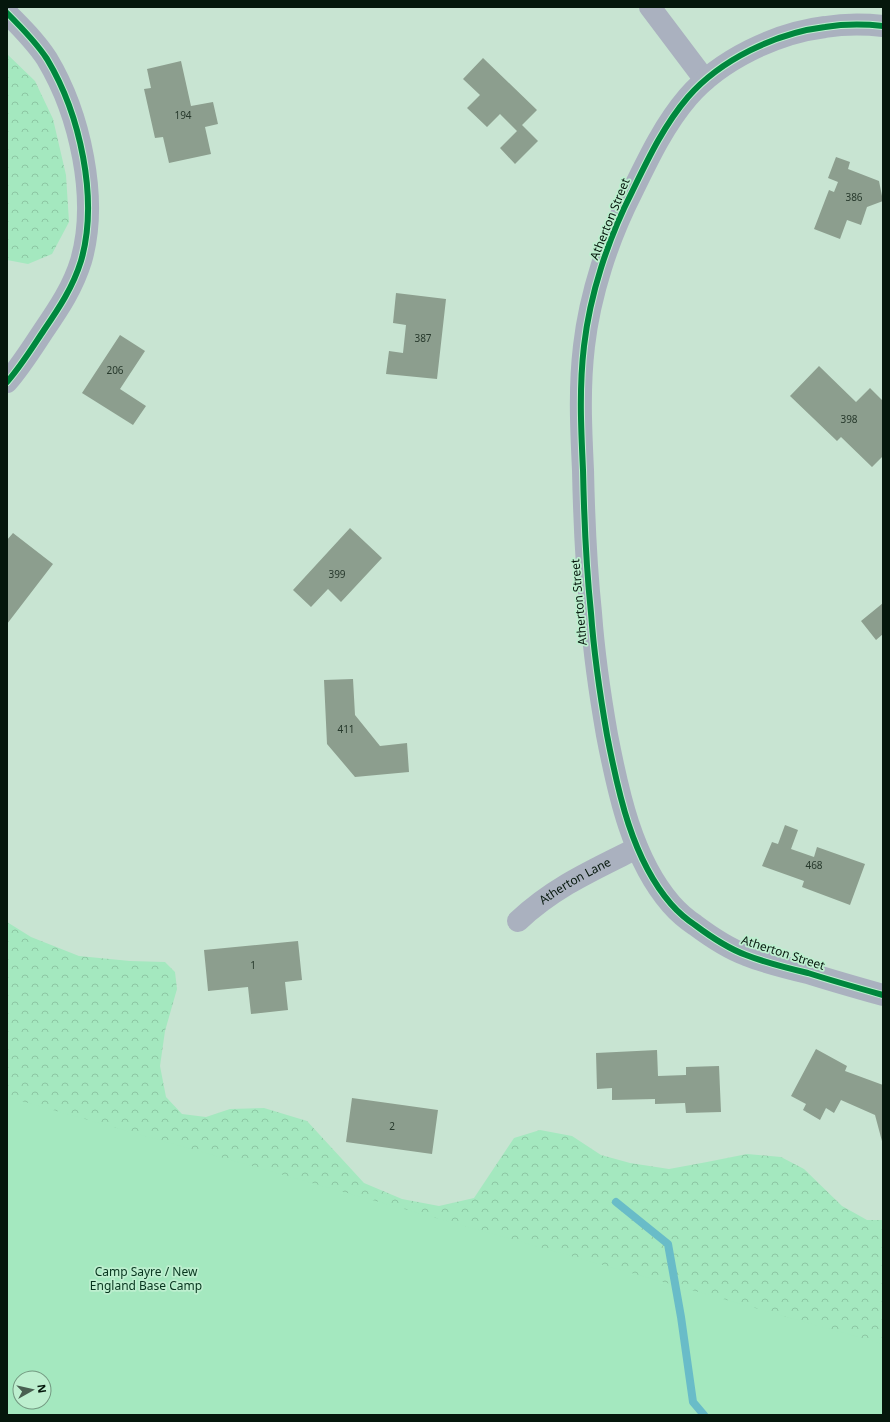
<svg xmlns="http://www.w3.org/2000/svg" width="890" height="1422" viewBox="0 0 890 1422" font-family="'Noto Sans',sans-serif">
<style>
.forest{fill:url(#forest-crowns);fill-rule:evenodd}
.green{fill:#a4e8bf;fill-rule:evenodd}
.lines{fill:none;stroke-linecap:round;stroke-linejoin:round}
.stream{stroke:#69bcc8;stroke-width:8}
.building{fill:#8c9e8e}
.street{stroke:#aab1bf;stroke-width:22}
.cycleway-casing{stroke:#bdefcf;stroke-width:8}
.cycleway{stroke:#00873e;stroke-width:6}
.labels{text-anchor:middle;stroke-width:3.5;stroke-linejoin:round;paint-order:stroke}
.number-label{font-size:10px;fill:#27392c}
.street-label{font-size:12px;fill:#05170c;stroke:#bdefcf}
.park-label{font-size:12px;fill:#07351e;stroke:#bdefcf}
</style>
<defs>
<pattern id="forest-crowns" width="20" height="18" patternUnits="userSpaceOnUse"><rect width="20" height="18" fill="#a4e8bf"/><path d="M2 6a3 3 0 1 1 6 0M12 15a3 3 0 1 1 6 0" fill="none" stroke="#8cc6a3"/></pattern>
</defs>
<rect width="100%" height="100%" fill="#c8e4d2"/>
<path class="forest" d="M 7,54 L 35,81 L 53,119 L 66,175 L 69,222 L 52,254 L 28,264 L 7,260 Z
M 7,922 L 31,937 L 79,956 L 130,961 L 165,962 L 175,972 L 177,989 L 165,1031 L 160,1066 L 166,1097 L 182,1114 L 206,1117 L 230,1109 L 264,1108 L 307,1121 L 364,1183 L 402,1199 L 439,1206 L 474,1198 L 514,1138 L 540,1130 L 572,1136 L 601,1155 L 630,1163 L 669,1169 L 707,1162 L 747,1154 L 781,1157 L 804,1169 L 842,1206 L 867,1220 L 883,1220 L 883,1415 L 7,1415 ZM 20,1378 L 44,1378 L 44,1402 L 20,1402 Z"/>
<path class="green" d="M 7,1097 L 883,1344 L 883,1415 L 7,1415 ZM 20,1378 L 44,1378 L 44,1402 L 20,1402 Z"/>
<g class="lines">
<path class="stream" d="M 616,1202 L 668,1244 L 681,1317 L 693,1402 L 704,1415"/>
</g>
<path class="building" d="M 483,58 L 537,110 L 522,125 L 538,141 L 515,164 L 500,148 L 517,131 L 500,114 L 487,127 L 467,108 L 480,95 L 463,79 Z
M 181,61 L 191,106 L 213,102 L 218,124 L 205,127 L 211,154 L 169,163 L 163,137 L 155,138 L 144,89 L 151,88 L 147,69 Z
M 836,157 L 850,162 L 848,169 L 879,181 L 883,201 L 867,207 L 861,225 L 847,220 L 840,239 L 814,229 L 829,190 L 834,192 L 838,182 L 828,178 Z
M 396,293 L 446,299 L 437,379 L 386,374 L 389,351 L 403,353 L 406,325 L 393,323 Z
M 120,335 L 145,351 L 120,389 L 146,406 L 133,425 L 82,393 Z
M 819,366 L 856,402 L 870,388 L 883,401 L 883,456 L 872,467 L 841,437 L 837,441 L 790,396 Z
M 350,528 L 382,558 L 341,602 L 328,589 L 311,607 L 293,590 Z
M 13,533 L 53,564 L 7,624 L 7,540 Z
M 883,603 L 883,634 L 876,640 L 861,621 Z
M 353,679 L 355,715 L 380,746 L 407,743 L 409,772 L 355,777 L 327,744 L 324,680 Z
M 785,825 L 798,830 L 791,849 L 814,857 L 817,847 L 865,864 L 850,905 L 802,887 L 804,881 L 762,866 L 772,842 L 778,844 Z
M 298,941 L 302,980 L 285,982 L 288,1010 L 251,1014 L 248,987 L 208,991 L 204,950 Z
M 816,1049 L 847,1066 L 845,1071 L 883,1085 L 883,1145 L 875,1115 L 841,1100 L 834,1113 L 826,1108 L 820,1120 L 803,1110 L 806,1104 L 791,1096 Z
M 657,1050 L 658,1076 L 686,1075 L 686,1067 L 719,1066 L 721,1112 L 686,1113 L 685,1103 L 655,1104 L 655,1099 L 612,1100 L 612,1088 L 597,1089 L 596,1053 Z
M 352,1098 L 438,1110 L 432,1154 L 346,1142 Z"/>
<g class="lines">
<g class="street">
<path d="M 650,7 L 705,80"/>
<path d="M 7,13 C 21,27 36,42 47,59 C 80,114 99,199 81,261 C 73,287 59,308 44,330 C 32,348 21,366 7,382"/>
<path d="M 883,26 C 864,24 844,24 825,27 C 776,33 720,60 688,97 C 664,125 648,159 632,192 C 608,239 590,294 584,346 C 579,388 581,429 583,470 C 584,518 586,565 591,613 C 594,654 600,695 607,735 C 618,792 632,859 671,904 C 678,912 686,919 695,925 C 711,937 727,948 746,955 C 766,963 787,968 808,973 C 833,981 858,988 883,995"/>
<path id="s1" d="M 518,921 C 554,887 593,870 637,848"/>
</g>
<defs>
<path id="cycleway" d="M 7,13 C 21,27 36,42 47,59 C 80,114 99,199 81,261 C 73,287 59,308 44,330 C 32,348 21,366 7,382
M 883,26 C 864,24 844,24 825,27 C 776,33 720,60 688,97 C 664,125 648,159 632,192 C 608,239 590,294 584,346 C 579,388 581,429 583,470 C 584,518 586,565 591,613 C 594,654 600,695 607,735 C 618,792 632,859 671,904 C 678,912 686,919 695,925 C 711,937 727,948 746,955 C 766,963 787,968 808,973 C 833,981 858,988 883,995"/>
</defs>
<use href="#cycleway" class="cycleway-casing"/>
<use href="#cycleway" class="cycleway"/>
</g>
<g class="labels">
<g class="number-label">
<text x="183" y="119">194</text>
<text x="854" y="201">386</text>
<text x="423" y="342">387</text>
<text x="115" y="374">206</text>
<text x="849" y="423">398</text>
<text x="337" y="578">399</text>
<text x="346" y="733">411</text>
<text x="814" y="869">468</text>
<text x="253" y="969">1</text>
<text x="392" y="1130">2</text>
</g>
<g class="street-label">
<text transform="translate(610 219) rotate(-68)" y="4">Atherton Street</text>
<text transform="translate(579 602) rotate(-95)" y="4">Atherton Street</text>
<text dy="4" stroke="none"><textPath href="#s1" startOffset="70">Atherton Lane</textPath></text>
<text transform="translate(783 953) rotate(18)" y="4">Atherton Street</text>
</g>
<g class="park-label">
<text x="146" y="1276">Camp Sayre / New<tspan x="146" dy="14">England Base Camp</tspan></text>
</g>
</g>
<rect width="890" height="1422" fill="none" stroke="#05170c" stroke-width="16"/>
<g transform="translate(32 1390) rotate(82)"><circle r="19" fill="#bdefcf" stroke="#739981"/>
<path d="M0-3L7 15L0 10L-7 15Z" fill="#495f51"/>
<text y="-6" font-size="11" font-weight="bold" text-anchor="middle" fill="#05170c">N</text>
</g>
</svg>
